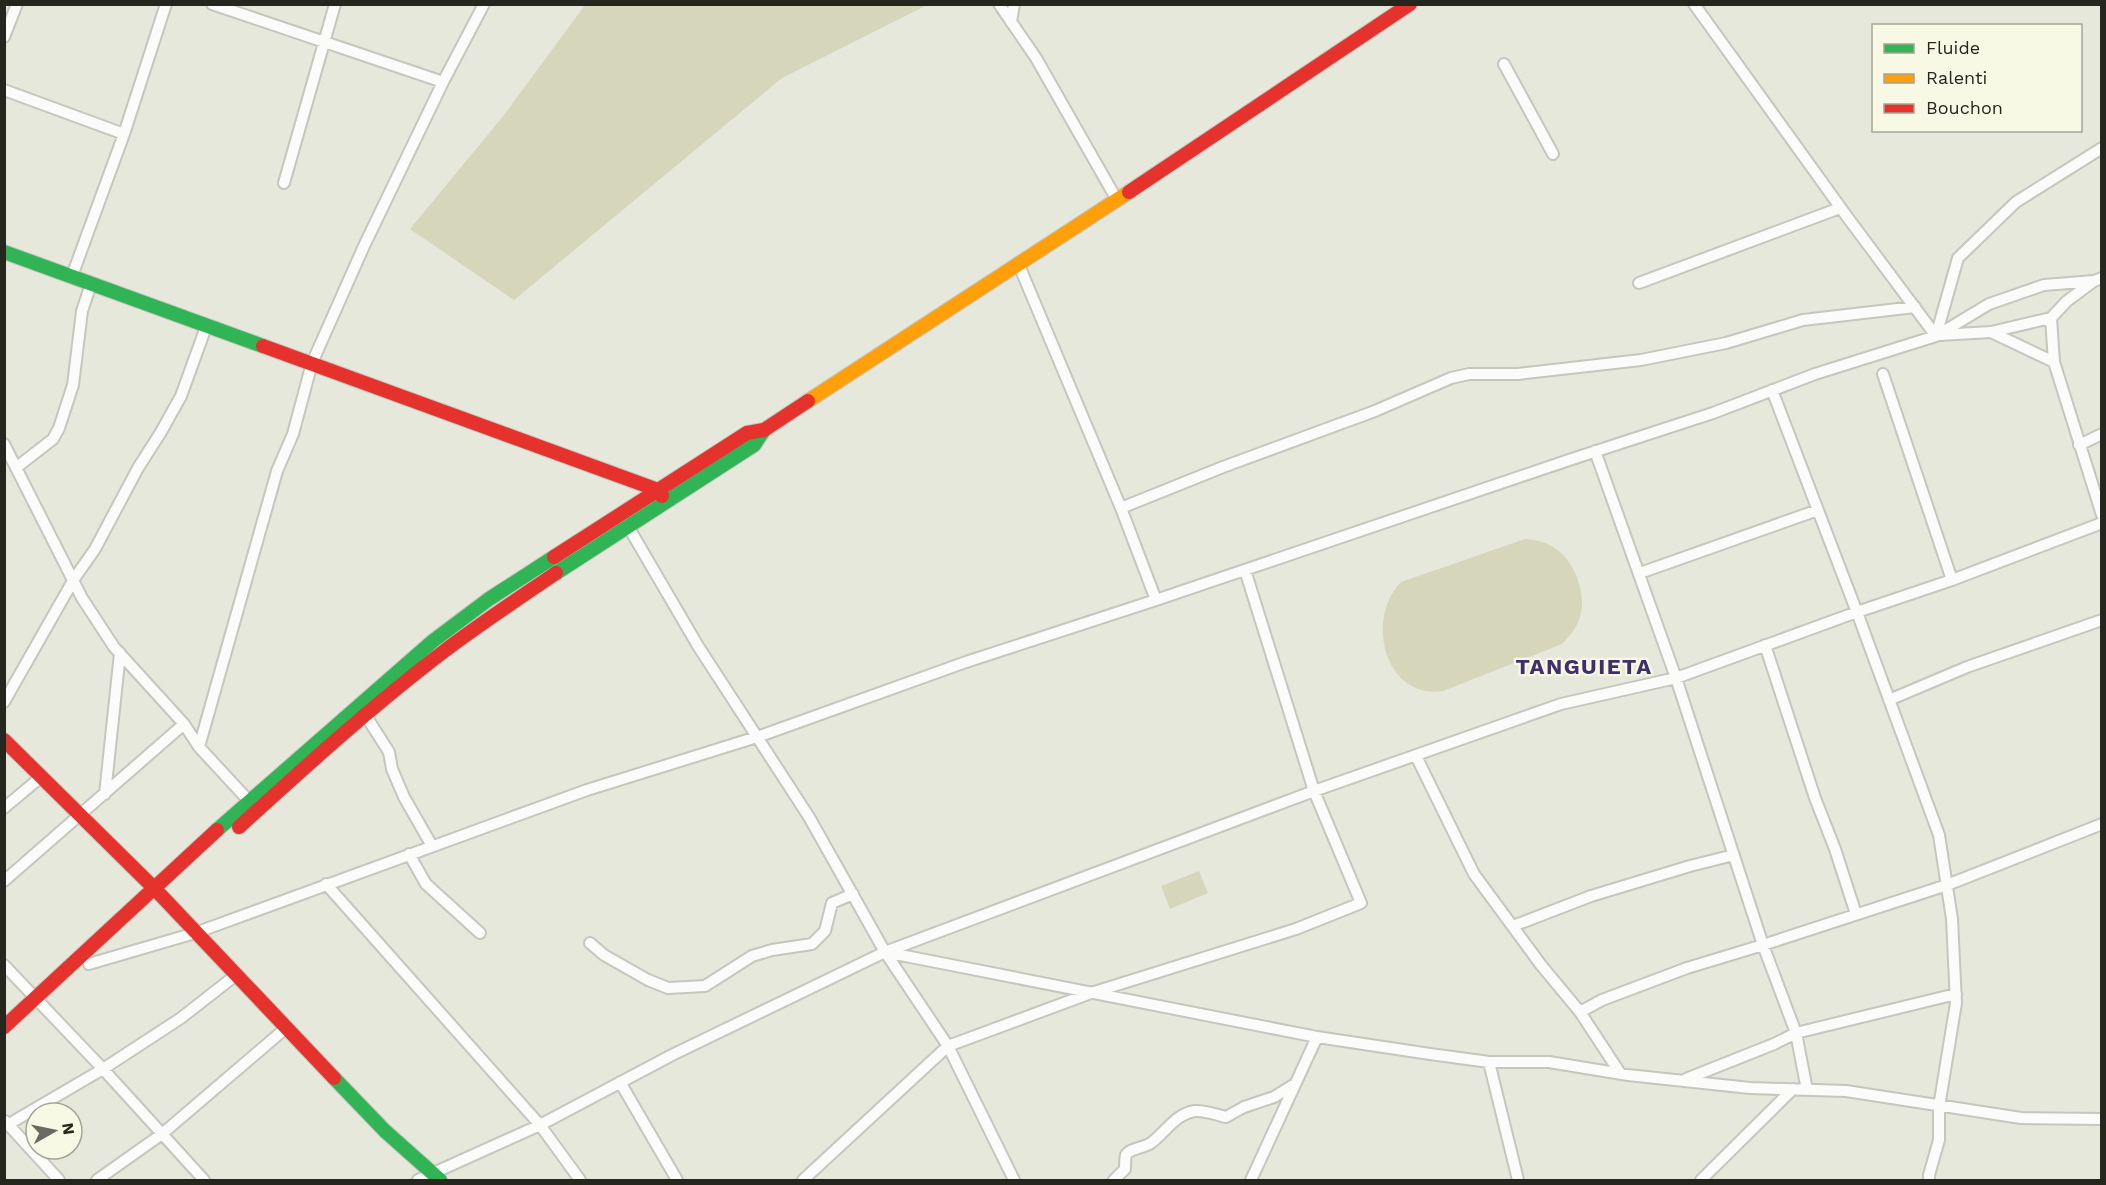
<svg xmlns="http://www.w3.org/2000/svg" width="2106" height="1185" viewBox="0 0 2106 1185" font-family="'Work Sans',sans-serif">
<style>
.green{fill:#d5d6ba}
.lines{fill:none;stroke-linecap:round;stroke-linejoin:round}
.street-casing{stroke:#c5c6bd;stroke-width:14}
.fast-casing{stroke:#c5c6bd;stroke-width:16}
.slow-casing{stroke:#c5c6bd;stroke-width:16}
.jam-casing{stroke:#c5c6bd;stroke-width:16}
.street{stroke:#fbfcfa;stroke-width:10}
.fast{stroke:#30b455;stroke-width:14}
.slow{stroke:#ff9f0a;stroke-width:14}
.jam{stroke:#e5322d;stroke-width:14}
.labels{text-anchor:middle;stroke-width:4.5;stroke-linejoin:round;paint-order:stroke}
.district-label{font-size:22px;font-weight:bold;letter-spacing:1.5px;fill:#3f306c;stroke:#f8f9e5}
</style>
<rect width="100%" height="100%" fill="#e7e8dc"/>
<path class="green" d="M 585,5 L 585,4 L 927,5 L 782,78 L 514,300 L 410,229 L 504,115 Z
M 1525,539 C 1537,540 1547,542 1556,549 C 1575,562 1587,594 1580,617 C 1577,627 1570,636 1562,644 L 1443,691 C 1384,700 1365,618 1401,582 Z
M 1199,871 L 1208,893 L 1170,909 L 1161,886 Z"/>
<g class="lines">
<defs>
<path id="street" d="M 212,4 L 443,82
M 999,4 L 1036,58 L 1117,200
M 1694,4 L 1848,218 L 1936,336
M 1011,22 L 1014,4
M 4,37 L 17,4
M 1504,64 L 1553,154
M 4,90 L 124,134
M 284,183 L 335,4
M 1018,263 L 1121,508 L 1156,600
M 72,276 L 124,134 L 166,4
M 1639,283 L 1840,208
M 2051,318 L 2054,362
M 1991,332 L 2054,362 L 2102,515
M 1939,335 L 1991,332 L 2051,318 L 2067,301 L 2094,281
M 1936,336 L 1958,258 L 2016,202 L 2102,148
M 1883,374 L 1952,580
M 1772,390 L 1858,615 L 1939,835 L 1952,919 L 1956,1003 L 1939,1107 L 1939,1140 L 1929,1175 L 1929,1180
M 4,444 L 82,598 L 114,647 L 184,724 L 199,747
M 2079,445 L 2102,434
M 1595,451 L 1676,678 L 1763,945 L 1796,1033 L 1807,1090
M 17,467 L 53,439 L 59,428 L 73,385 L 82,311 L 91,284
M 1121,508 L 1223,467 L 1375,411 L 1451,378 L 1469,374 L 1518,374 L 1641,360 L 1726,343 L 1803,320 L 1915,307
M 1640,573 L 1818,510
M 1765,645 L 1815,798 L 1835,849 L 1856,914
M 1889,700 L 1967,667 L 2102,620
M 4,702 L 74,579 L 95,549 L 138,468 L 161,432 L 181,396 L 206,327
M 366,716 L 389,752 L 392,769 L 404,797 L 432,846
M 1416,756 L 1474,874 L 1541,965 L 1580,1012 L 1620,1073
M 105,794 L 120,653
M 249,801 L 199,747 L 277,471 L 293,434 L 312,363 L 364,246 L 443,82 L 484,4
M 4,808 L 41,777
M 409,854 L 426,884 L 480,933
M 4,881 L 184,724
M 326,884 L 540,1125 L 580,1180
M 1513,926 L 1591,896 L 1690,866 L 1734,855
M 590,943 L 604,955 L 648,980 L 668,988 L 705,986 L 752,956 L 772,950 L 812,944 L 825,931 L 832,903 L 853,894
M 885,952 L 1314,791 L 1561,704 L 1676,678 L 1857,612 L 1952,580 L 2102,523
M 885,952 L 1317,1037 L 1430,1054 L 1489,1062 L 1549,1062 L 1628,1075 L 1750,1088 L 1846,1091 L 2021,1118 L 2102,1119
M 885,952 L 948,1046 L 1014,1180
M 89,964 L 195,933 L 587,790 L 757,737 L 966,662 L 1156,600 L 1572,459 L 1713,413 L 1815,374 L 1936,336 L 1989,304 L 2044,285 L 2094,281 L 2102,278
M 4,965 L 103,1069 L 204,1180
M 1580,1012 L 1602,1000 L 1687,968 L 1763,945 L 1947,885 L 2102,824
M 1489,1062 L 1518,1180
M 1686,1079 L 1774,1044 L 1796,1033 L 1956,994
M 620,1082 L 677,1180
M 5,1121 L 59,1180
M 9,1124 L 103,1069 L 181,1018 L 236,975
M 97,1180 L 162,1134 L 286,1028
M 418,1180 L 540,1125 L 672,1055 L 885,952 L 809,817 L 698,646 L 629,528
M 803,1180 L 948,1046 L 1091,993 L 1296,929 L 1361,903 L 1314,791 L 1245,570
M 1114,1180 L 1125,1169 C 1125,1165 1125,1159 1126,1155 C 1130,1148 1144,1148 1151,1143 C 1166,1132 1175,1114 1195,1111 C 1204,1110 1217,1115 1226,1117 L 1244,1107 L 1274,1097 L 1295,1084
M 1251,1180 L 1317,1037
M 1701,1180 L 1793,1089"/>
<path id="fast" d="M 4,252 L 263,346
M 556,573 L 754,445 L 764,430
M 217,830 L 433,641 L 489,599 L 554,557
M 334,1078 L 385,1131 L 440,1180"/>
<path id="slow" d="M 808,401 L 1129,192"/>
<path id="jam" d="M 1129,192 L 1410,4
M 263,346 L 658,490 L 662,496
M 554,557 L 747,433 L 764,430 L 808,401
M 4,740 L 155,889 L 334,1078
M 239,827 C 305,767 372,706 443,652 C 480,624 518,599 556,573
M 4,1027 L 217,830"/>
</defs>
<use href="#street" class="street-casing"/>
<use href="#fast" class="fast-casing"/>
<use href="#slow" class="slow-casing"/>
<use href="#jam" class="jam-casing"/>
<use href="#street" class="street"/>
<use href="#fast" class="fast"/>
<use href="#slow" class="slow"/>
<use href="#jam" class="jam"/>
</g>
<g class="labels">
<g class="district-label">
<text x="1584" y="674">TANGUIETA</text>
</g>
</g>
<rect width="2106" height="1185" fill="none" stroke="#25261e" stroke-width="12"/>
<rect x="1872" y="24" width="210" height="108" fill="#f8f9e5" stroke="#a4a595" stroke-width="1.5"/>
<rect x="1884" y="44" width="30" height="9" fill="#30b455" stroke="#a4a595" stroke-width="1.5"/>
<text x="1926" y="54" font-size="18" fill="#25261e">Fluide</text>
<rect x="1884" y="74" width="30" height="9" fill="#ff9f0a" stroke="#a4a595" stroke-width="1.5"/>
<text x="1926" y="84" font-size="18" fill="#25261e">Ralenti</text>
<rect x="1884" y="104" width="30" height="9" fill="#e5322d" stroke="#a4a595" stroke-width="1.5"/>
<text x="1926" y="114" font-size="18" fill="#25261e">Bouchon</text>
<g transform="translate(54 1131) rotate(81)"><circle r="28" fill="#f8f9e5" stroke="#a4a595" stroke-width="1.5"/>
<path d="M0-4.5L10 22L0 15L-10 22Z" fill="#696a60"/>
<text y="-9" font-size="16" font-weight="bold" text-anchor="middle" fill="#25261e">N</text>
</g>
</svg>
